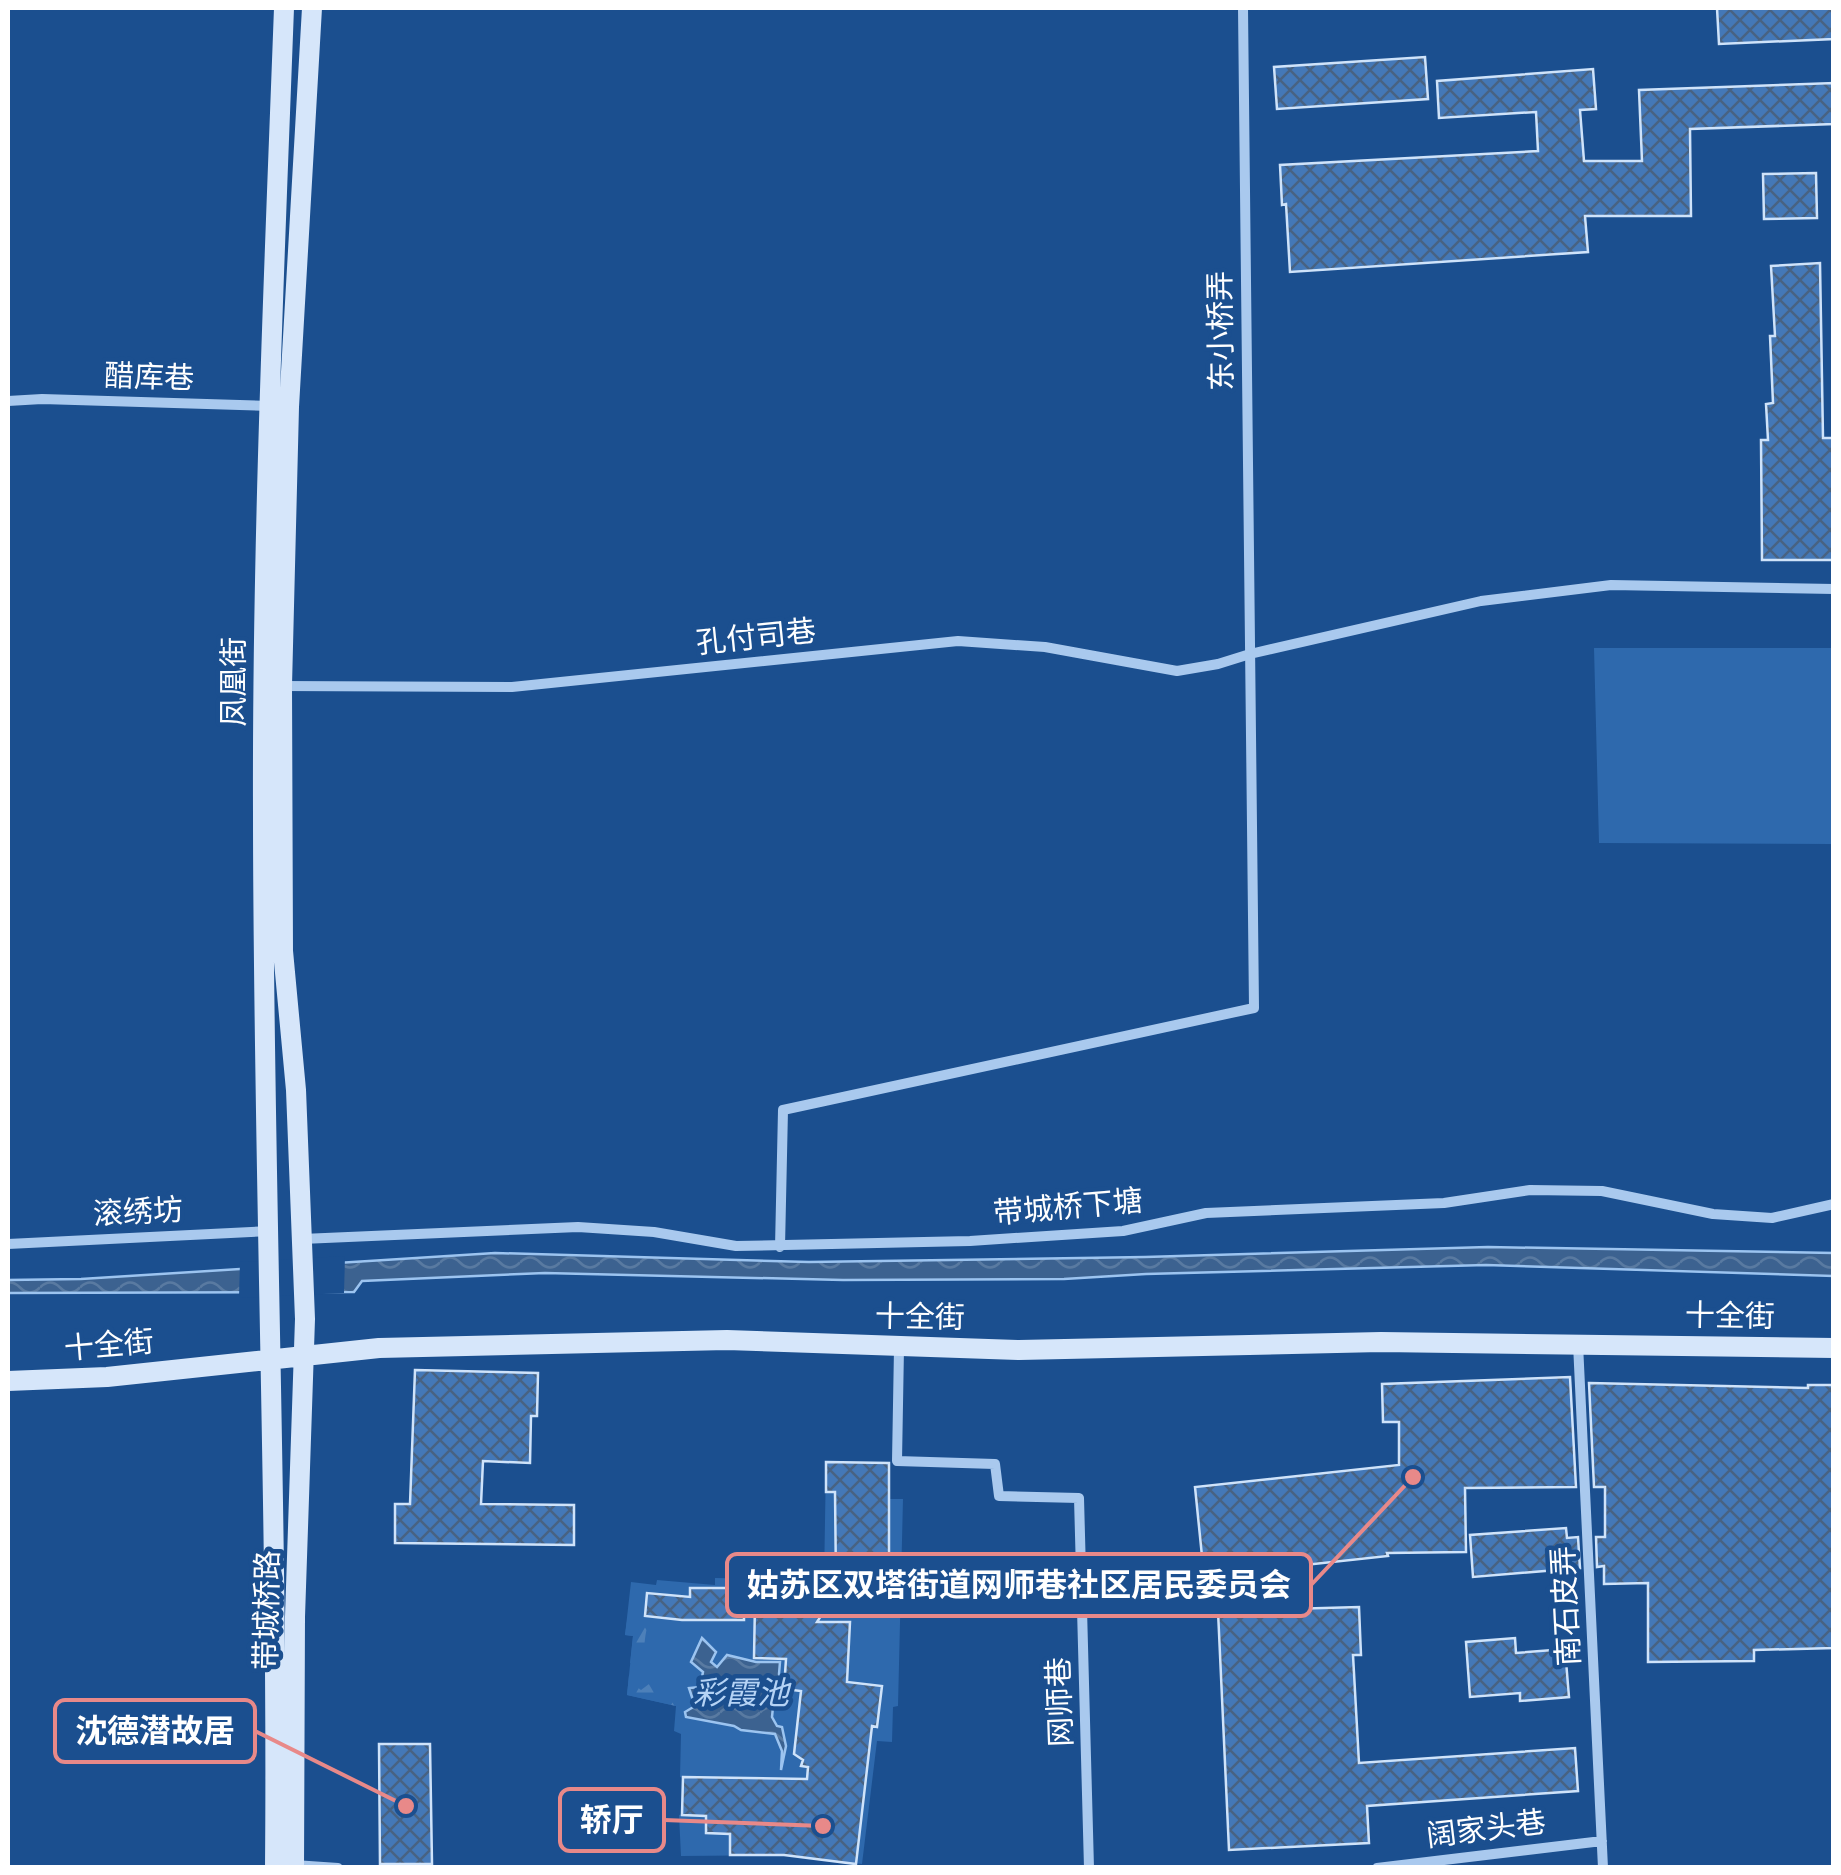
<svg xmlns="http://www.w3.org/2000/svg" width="1841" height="1875" viewBox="0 0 1841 1875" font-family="Cabin,'Noto Sans SC',sans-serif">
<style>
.green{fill:#2e69ad}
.forest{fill:url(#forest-firs)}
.water{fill:url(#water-waves);stroke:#9cc4f0;stroke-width:2.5}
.pier{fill:#1b4f8f}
.building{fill:url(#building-cross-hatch);stroke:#cfe3fa;stroke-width:2.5}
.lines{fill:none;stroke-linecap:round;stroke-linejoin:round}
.street{stroke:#a9c9ee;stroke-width:10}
.secondary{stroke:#d6e6fa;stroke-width:20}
.labels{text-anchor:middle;stroke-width:9;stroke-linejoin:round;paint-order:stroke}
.street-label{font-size:30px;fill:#fff;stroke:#1b4f8f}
.water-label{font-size:32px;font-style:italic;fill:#b5d3f5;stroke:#1b4f8f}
.leader{fill:none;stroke:#e88989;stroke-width:4}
.callout-dot{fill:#e88989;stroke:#1b4f8f;stroke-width:4}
.callout{fill:#1b4f8f;stroke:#e88989;stroke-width:4}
.callout-label{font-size:32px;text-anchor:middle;font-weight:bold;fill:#fff}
</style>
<defs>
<pattern id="forest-firs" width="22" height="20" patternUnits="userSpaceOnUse" patternTransform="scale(2.5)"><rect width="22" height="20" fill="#2e69ad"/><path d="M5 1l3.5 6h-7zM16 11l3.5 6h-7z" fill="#4d80b9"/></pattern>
<pattern id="water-waves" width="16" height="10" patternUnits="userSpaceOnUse" patternTransform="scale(2.5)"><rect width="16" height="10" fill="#3c6290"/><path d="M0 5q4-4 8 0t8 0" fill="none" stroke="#597aa1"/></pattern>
<pattern id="building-cross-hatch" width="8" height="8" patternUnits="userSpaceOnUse" patternTransform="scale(2.5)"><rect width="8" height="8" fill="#4478b7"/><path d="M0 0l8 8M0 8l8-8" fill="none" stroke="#486282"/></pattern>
</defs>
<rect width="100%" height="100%" fill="#1b4f8f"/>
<path class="green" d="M 1594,648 L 1833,648 L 1833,844 L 1599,843 Z
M 826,1462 L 890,1463 L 890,1499 L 903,1499 L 898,1706 L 893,1707 L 892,1742 L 877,1741 L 862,1864 L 784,1855 L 681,1856 L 679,1815 L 682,1814 L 683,1778 L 680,1777 L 681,1734 L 674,1731 L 676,1706 L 627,1695 L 633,1636 L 625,1635 L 631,1582 L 656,1585 L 657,1580 L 715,1585 L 715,1578 L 824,1580 Z"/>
<path class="forest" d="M 627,1621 L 647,1628 C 642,1647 646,1670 637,1687 L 641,1690 L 649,1684 L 661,1690 L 669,1685 L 675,1690 L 679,1688 L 676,1706 L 627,1695 L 629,1675 L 640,1675 L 641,1665 L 630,1663 L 633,1636 L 625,1635 Z"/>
<path class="water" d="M 1488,1247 L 1834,1253 L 1833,1276 L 1486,1265 L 1146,1274 L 1064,1279 L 843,1280 L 545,1273 L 362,1281 L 354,1292 L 8,1293 L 8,1280 L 81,1279 L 495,1253 L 809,1262 L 1145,1257 Z
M 702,1638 L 716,1652 L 711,1662 L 717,1667 L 727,1655 L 756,1662 L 780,1662 L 779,1674 L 784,1680 L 775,1687 L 772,1717 L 777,1726 L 782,1727 L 786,1746 L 781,1770 L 782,1751 L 775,1734 L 741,1730 L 734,1726 L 686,1717 L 685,1712 L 695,1706 L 689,1688 L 700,1687 L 703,1672 L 691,1662 Z"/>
<path class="pier" d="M 345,1256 L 344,1293 L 239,1298 L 240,1262 Z"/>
<path class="building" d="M 1717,8 L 1834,8 L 1834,39 L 1719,44 Z
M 1425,57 L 1428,99 L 1277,109 L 1274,67 Z
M 1593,69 L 1596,109 L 1580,110 L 1584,161 L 1642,161 L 1639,90 L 1834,83 L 1834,124 L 1690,129 L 1691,216 L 1585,216 L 1588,252 L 1290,272 L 1286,204 L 1282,205 L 1280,165 L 1538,151 L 1536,112 L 1439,118 L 1437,81 Z
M 1816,173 L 1817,218 L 1764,219 L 1763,174 Z
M 1820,263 L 1823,438 L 1834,438 L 1834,560 L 1762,560 L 1761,440 L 1768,440 L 1766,404 L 1773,403 L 1770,336 L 1775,336 L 1771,266 Z
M 415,1370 L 538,1373 L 537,1416 L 531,1416 L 530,1463 L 483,1461 L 481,1504 L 574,1505 L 574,1545 L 395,1543 L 395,1504 L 410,1504 Z
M 1570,1377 L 1576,1487 L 1465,1488 L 1466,1552 L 1387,1553 L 1388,1556 L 1204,1576 L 1195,1487 L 1399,1465 L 1399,1422 L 1383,1422 L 1382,1384 Z
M 1589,1383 L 1808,1388 L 1808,1385 L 1834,1385 L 1834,1648 L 1754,1650 L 1754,1661 L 1648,1662 L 1648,1583 L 1604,1584 L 1604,1566 L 1597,1567 L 1596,1537 L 1605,1537 L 1605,1487 L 1594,1487 Z
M 826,1462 L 889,1463 L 889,1560 L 882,1559 L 882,1582 L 836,1581 L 835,1492 L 826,1492 Z
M 1566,1528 L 1567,1538 L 1578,1537 L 1580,1568 L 1473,1577 L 1470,1535 Z
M 690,1588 L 744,1588 L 744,1620 L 682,1620 L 645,1616 L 647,1593 L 690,1597 Z
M 793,1596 L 833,1597 L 817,1622 L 850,1622 L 847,1682 L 882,1686 L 877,1727 L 872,1726 L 856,1864 L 784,1855 L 730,1855 L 730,1834 L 706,1833 L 706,1816 L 682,1815 L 683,1777 L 807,1779 L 808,1767 L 801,1766 L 803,1760 L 794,1754 L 801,1691 L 784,1689 L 786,1659 L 754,1658 L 755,1602 L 794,1603 Z
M 1359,1607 L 1361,1655 L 1353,1655 L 1359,1763 L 1575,1748 L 1578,1791 L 1367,1806 L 1369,1843 L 1229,1850 L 1218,1611 Z
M 1515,1638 L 1516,1653 L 1565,1649 L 1569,1697 L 1520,1701 L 1520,1693 L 1470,1697 L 1466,1642 Z
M 379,1744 L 430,1744 L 432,1864 L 380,1864 Z"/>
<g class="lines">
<path class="street" d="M 8,401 L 42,399 L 271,406
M 279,686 L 512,687 L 958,641 L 1045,647 L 1177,671 L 1218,664 L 1250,654 L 1481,601 L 1611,585 L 1834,589
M 302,1239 L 578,1227 L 654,1232 L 736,1246 L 970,1241 L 1123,1231 L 1206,1213 L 1444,1203 L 1530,1190 L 1602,1191 L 1713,1214 L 1772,1218 L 1834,1204
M 8,1244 L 270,1231
M 780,1247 L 783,1110 L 1254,1008 L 1243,8
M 1578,1344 L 1603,1868
M 899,1348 L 897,1461 L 995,1464 L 999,1496 L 1079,1498 L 1089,1868
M 294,1865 L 338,1868
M 1377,1868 L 1602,1841"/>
<path class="secondary" d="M 8,1381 L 107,1377 L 379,1348 L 727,1340 L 1019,1350 L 1381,1342 L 1834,1348
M 275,1868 C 278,1515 263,1163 263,811 C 262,543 274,275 284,8
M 294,1868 L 295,1617 L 305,1319 L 296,1090 L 283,951 L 282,686 L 289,407 L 312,8"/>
</g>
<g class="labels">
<g class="street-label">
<text transform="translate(1221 331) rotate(-91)" y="10">东小桥弄</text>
<text transform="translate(149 377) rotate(2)" y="10">醋库巷</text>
<text transform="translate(756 637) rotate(-6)" y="10">孔付司巷</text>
<text transform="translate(234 682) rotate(-90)" y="10">凤凰街</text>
<text transform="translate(1068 1207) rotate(-5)" y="10">带城桥下塘</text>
<text transform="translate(138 1212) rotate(-3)" y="10">滚绣坊</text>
<text transform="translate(1730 1316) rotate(1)" y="10">十全街</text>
<text transform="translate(920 1317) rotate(1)" y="10">十全街</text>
<text transform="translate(109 1345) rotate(-5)" y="10">十全街</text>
<text transform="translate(1566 1606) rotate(-93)" y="10">南石皮弄</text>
<text transform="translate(267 1610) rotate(-89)" y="10">带城桥路</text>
<text transform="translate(1060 1702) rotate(-92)" y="10">网师巷</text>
<text transform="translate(1486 1829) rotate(-7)" y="10">阔家头巷</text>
</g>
<g class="water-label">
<text x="741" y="1704">彩霞池</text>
</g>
</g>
<path class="leader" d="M1413 1477L1311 1585M406 1806L255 1731M823 1826L664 1820"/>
<g class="callout-dot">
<circle cx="1413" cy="1477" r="10"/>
<circle cx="406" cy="1806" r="10"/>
<circle cx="823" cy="1826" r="10"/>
</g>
<g class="callout">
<rect x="727" y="1554" width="584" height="62" rx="10"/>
<rect x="55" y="1700" width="200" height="62" rx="10"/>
<rect x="560" y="1789" width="104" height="62" rx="10"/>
</g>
<g class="callout-label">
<text x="1019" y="1596">姑苏区双塔街道网师巷社区居民委员会</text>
<text x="155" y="1742">沈德潜故居</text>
<text x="612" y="1831">轿厅</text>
</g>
<rect width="1841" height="1875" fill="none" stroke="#ffffff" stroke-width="20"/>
</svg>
